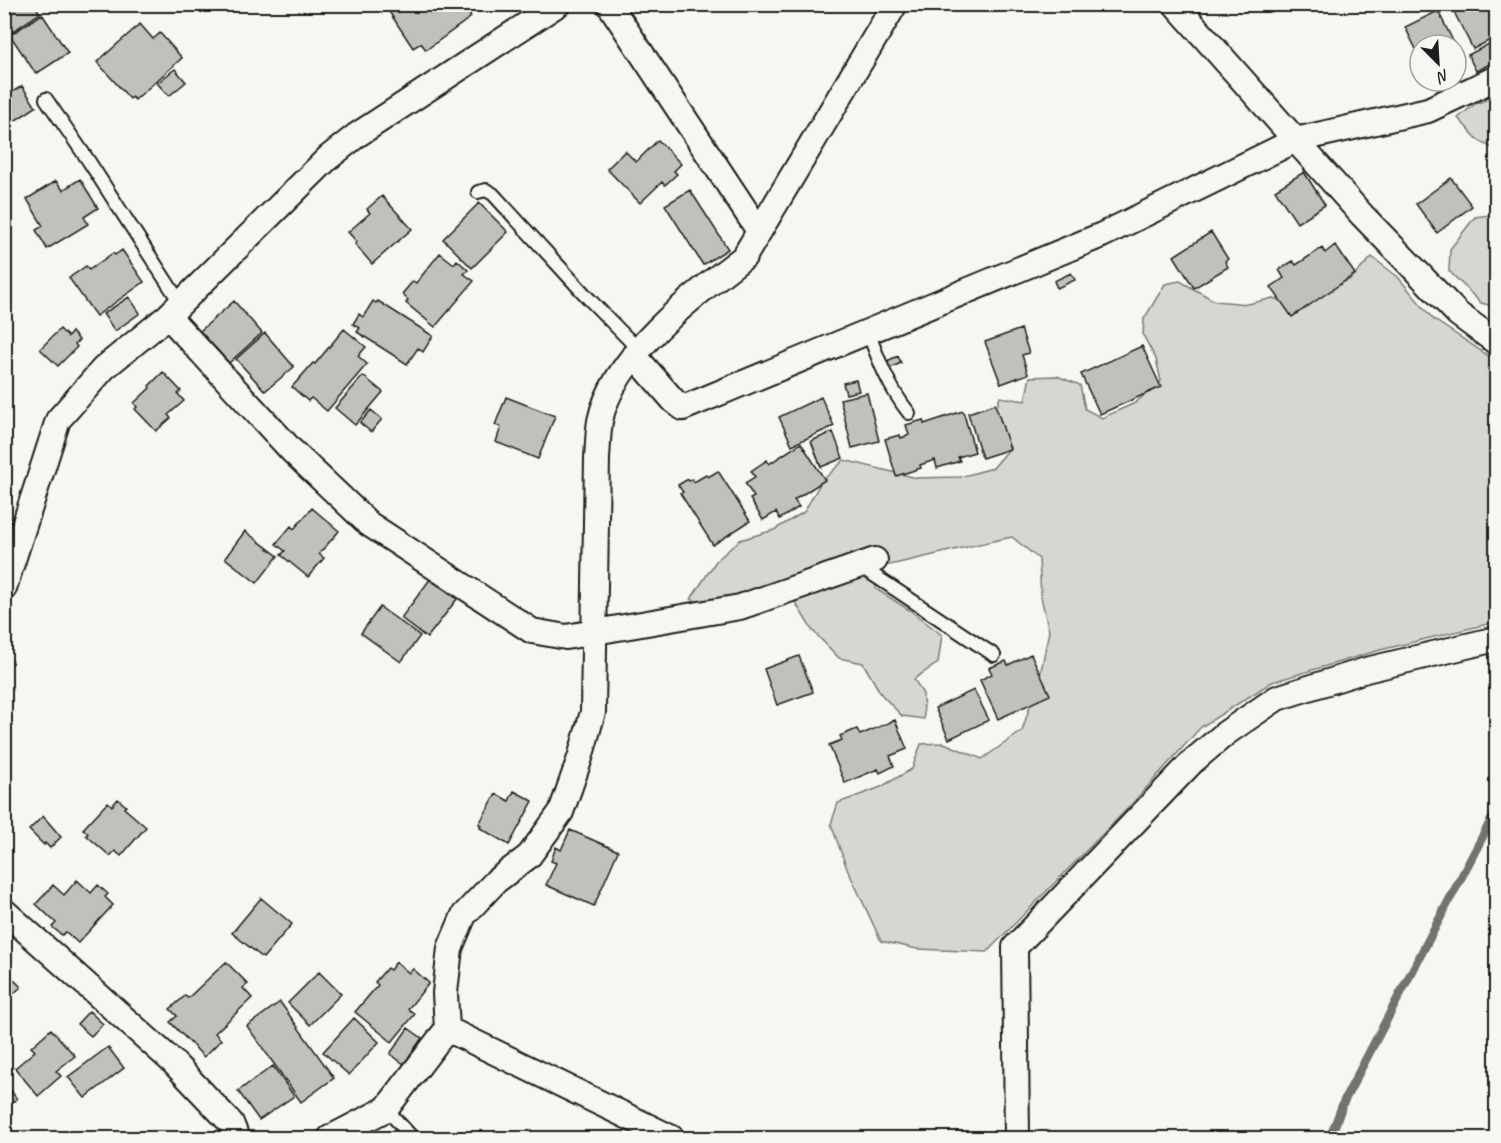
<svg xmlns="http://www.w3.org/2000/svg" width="1501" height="1143" viewBox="0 0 1501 1143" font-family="Caveat,sans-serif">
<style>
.green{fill:#d6d6d2;stroke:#797977;stroke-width:1.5}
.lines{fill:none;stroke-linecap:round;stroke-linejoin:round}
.stream{stroke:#727271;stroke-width:9}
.building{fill:#c0c0bd;stroke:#1c1c1c;stroke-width:1.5}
.lane-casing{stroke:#1c1c1c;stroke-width:16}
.street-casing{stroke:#1c1c1c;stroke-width:28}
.lane{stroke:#f6f6f2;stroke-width:12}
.street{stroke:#f6f6f2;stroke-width:24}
</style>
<rect width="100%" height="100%" fill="#f6f6f2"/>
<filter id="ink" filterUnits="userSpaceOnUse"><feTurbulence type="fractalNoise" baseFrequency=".0167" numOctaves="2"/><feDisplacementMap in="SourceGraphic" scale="12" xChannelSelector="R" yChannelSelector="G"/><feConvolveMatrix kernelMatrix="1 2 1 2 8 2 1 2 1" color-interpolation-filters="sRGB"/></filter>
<g filter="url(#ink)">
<path class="green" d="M 1496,96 L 1496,150 L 1479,141 L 1458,118 L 1475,104 Z
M 1496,214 L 1496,307 L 1481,303 L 1449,271 L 1450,249 L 1475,217 Z
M 1372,257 L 1398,277 L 1433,319 L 1496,361 L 1496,622 L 1380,650 L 1272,682 L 1201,727 L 1130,806 L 987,952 L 917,949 L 881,941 L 846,866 L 831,824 L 838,803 L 881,787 L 912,769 L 921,744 L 944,743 L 982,759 L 1022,731 L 1041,671 L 1049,631 L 1041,597 L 1039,559 L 1012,537 C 966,546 921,559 875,568 L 876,589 L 911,611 L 942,635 L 938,663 L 914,679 L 923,694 L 924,719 L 902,716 L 881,694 L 863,663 L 839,658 L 812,630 L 786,587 L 741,594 L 704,604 L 691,599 L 716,561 L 740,540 L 774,530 L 804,512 L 821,482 L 844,460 L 917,478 L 960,477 L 993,468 L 1010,448 L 992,421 L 1000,397 L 1025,401 L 1030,377 L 1057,376 L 1080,385 L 1085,409 L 1102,418 L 1135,403 L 1161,381 L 1156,359 L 1143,335 L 1144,319 L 1165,284 L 1180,281 L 1215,301 L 1248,304 L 1273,298 L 1304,310 L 1328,288 L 1351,279 Z"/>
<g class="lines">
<path class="stream" d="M 1330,1138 L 1344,1101 L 1496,811"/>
</g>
<path class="building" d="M 4,4 L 34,4 L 40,13 L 10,33 L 4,25 Z
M 384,4 L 466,4 L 471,13 L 469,14 L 471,17 L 426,50 L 421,43 L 413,48 Z
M 1468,4 L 1496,4 L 1496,37 L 1473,49 L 1454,12 Z
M 1438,11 L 1455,45 L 1420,45 L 1420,57 L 1405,27 Z
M 42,14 L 68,53 L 36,74 L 10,35 Z
M 140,24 L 153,39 L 160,33 L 182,58 L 135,100 L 132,97 L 130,99 L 97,62 Z
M 1489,44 L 1496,61 L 1476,71 L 1468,55 Z
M 175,69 L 186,82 L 169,96 L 157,83 Z
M 22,86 L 36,107 L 13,122 L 4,109 L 4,97 Z
M 658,140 L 681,164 L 674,171 L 677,174 L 665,185 L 662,182 L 640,203 L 607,169 L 625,151 L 636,162 Z
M 1304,172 L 1325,205 L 1297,223 L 1275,190 Z
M 1451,178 L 1472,206 L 1437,233 L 1416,204 Z
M 80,179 L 98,208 L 84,217 L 88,224 L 47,249 L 36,230 L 43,226 L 27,199 L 56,181 L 63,190 Z
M 690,190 L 728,249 L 703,265 L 665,205 Z
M 382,196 L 412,229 L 372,264 L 355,244 L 357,242 L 348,232 L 370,213 L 367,209 Z
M 479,203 L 508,232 L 472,268 L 443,239 Z
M 1211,232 L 1228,259 L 1225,261 L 1228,267 L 1194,288 L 1174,256 Z
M 1335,245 L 1355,274 L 1292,317 L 1271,287 L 1284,278 L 1279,270 L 1293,261 L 1296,265 L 1322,248 L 1325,253 Z
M 122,250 L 144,282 L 96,316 L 69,278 L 86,266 L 89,270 L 113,253 L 115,255 Z
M 440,253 L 454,264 L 457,260 L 468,270 L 464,274 L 474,281 L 435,327 L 406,303 L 408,300 L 402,294 L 413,281 L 416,283 Z
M 1071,273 L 1075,280 L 1057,288 L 1054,281 Z
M 129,297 L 140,313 L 115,331 L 103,314 Z
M 234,301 L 262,333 L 229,363 L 200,331 Z
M 373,301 L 376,303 L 378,301 L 433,336 L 423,352 L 418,348 L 407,364 L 357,332 L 360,328 L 353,324 L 359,314 L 363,317 Z
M 60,329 L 68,337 L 72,332 L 79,340 L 75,344 L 77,347 L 58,366 L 40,349 Z
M 344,329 L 366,347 L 358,356 L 367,364 L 327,411 L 311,398 L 308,401 L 292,387 L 313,363 L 315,364 Z
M 1021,329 L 1029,353 L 1022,355 L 1028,374 L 1001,384 L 985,342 Z
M 265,333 L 294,367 L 265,391 L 236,359 Z
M 1142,346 L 1161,387 L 1100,414 L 1081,374 Z
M 898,356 L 901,363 L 890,368 L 887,361 Z
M 163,372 L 181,391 L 178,394 L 184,401 L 168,415 L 171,418 L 156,431 L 135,409 L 137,407 L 134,403 L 150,388 L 149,386 Z
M 363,376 L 383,392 L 355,425 L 335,408 Z
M 856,380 L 859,391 L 846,394 L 843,383 Z
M 867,393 L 879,441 L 852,448 L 840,399 Z
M 506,397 L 555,416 L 538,459 L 496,442 L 501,427 L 495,425 Z
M 821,397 L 834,426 L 792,445 L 779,417 Z
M 995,404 L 1010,449 L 982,458 L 968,413 Z
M 371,410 L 382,419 L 371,432 L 360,423 Z
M 963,411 L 975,452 L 958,457 L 960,461 L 937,468 L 935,460 L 920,465 L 921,468 L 896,476 L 885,439 L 900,435 L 901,438 L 909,435 L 906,425 L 923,420 L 924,424 Z
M 833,432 L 843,458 L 821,467 L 811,441 Z
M 801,443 L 825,480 L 794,500 L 799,507 L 780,519 L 776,512 L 763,520 L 750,499 L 754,497 L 745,483 L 755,477 L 751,471 L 767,460 L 769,464 Z
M 718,471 L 750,521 L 713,545 L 680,493 L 683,492 L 678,485 L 688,479 L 689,481 L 692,479 L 694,482 L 706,475 L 708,477 Z
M 312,508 L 339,531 L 319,554 L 324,558 L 308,577 L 281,555 L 285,551 L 276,544 L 291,526 L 294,529 Z
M 245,531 L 278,556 L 257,583 L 225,558 Z
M 431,578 L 457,599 L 427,638 L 401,618 Z
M 380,607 L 420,636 L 401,662 L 361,633 Z
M 1031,654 L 1050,695 L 998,719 L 980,680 L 992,674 L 989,668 L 1006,661 L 1008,665 Z
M 799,656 L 813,692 L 777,705 L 764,669 Z
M 974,690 L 989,720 L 949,739 L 935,708 Z
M 895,720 L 907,749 L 890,756 L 894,766 L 880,773 L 878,769 L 845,783 L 829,745 L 842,740 L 840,736 L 857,729 L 860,735 Z
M 514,791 L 533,801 L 509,845 L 480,828 L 481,826 L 479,824 L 496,794 L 509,801 Z
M 118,799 L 126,806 L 124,808 L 146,827 L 121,856 L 115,851 L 110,856 L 86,835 L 88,833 L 83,829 L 108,802 L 112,806 Z
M 43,816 L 61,837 L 50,848 L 45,843 L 44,845 L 29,830 Z
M 570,830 L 618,851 L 594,906 L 546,885 L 556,863 L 551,861 L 556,847 L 561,850 Z
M 77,880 L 91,893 L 98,885 L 108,894 L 105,897 L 113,905 L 78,943 L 66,932 L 62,935 L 52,927 L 56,923 L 36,904 L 53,885 L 64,895 Z
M 261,898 L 292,924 L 263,958 L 232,933 Z
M 226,962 L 248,984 L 243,988 L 252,998 L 215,1033 L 221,1040 L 204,1057 L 170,1022 L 177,1016 L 170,1009 L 185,996 L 188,998 Z
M 396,962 L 409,973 L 413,969 L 429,983 L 408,1009 L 415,1014 L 392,1042 L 355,1012 L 378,985 L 375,982 L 387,968 L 390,970 Z
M 319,972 L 341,994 L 310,1025 L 288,1003 Z
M 11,977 L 21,987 L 4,1002 L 4,984 Z
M 280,1002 L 334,1078 L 301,1102 L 247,1026 Z
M 89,1011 L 103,1024 L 91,1036 L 77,1024 Z
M 354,1018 L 379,1042 L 349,1075 L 323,1052 Z
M 408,1028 L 422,1038 L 404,1064 L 390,1054 Z
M 51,1029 L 75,1056 L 56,1071 L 61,1076 L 38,1096 L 15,1068 L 35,1051 L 31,1047 Z
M 108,1047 L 124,1068 L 85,1098 L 68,1077 Z
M 273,1066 L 294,1096 L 259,1120 L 238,1091 Z
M 4,1081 L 17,1099 L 4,1108 Z"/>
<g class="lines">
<defs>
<path id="lane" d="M 46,99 L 88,160 L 181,304
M 478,192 L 486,190 L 493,194 L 590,300 L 638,349
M 868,332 C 879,361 889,388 909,413
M 860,566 L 994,655
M 386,1109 L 413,1138"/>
<path id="street" d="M 609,4 L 759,231
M 1175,4 L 1362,215 L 1458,314 L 1496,342
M 168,316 L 292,451 L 369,524 L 532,631 L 566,637 L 740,607 L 875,560
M 634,355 L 674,401 L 683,408 L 1102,235 L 1296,140 L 1428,110 L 1496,78
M 4,588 L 58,420 L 104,368 L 168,316 L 328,158 L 357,135 L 558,4
M 4,911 L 173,1062 L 231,1123 L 237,1138
M 447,1029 L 672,1138
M 330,1138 L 386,1109 L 447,1029 L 445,993 L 450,948 L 464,915 L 496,881 L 529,856 L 561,812 L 580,758 L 593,712 L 597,458 C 598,446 598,433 600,421 C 613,356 694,295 744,257 L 895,4
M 1017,1138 L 1015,947 L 1193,761 L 1226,733 L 1277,698 L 1366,670 L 1496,639"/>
</defs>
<use href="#lane" class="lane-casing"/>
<use href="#street" class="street-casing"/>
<use href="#lane" class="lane"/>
<use href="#street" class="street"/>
</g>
</g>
<rect width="1501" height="1143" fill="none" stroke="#f6f6f2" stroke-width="24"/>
<rect x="12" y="12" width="1477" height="1119" fill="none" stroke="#1c1c1c" stroke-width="2" filter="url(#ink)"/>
<g transform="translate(1438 63) rotate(156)"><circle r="28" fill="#f6f6f2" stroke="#9f9f9c" stroke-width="1.5"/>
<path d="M0-4.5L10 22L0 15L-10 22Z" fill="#1c1c1c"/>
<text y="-9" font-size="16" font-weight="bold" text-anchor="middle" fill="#1c1c1c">N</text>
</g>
</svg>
